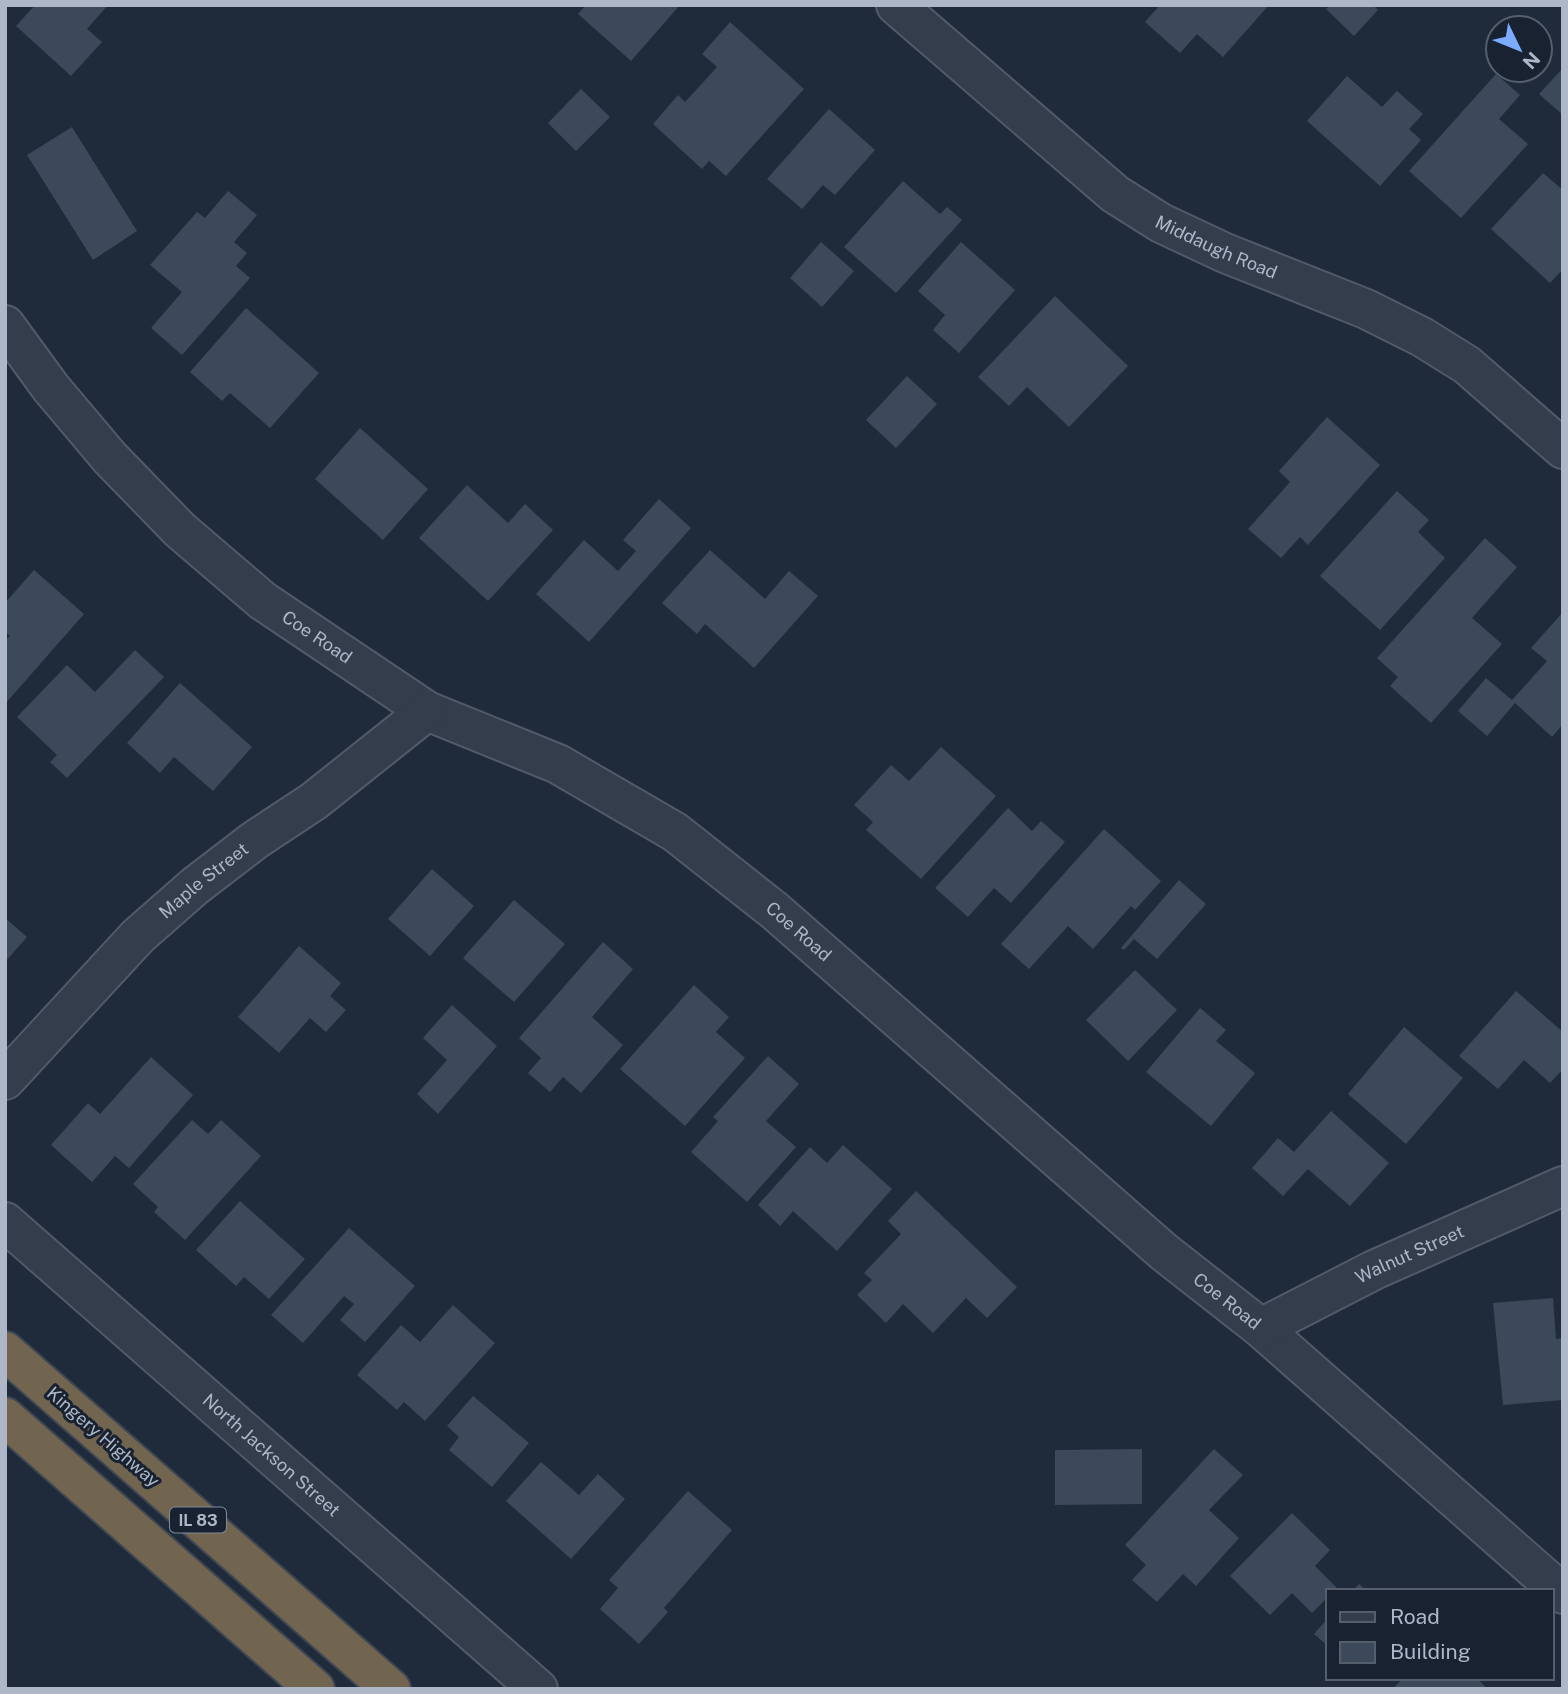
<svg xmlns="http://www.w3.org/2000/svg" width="1568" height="1694" viewBox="0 0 1568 1694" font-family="'Public Sans',sans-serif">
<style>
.building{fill:#3b495b}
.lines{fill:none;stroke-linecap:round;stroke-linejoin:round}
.minor-casing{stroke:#515a69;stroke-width:42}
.highway-casing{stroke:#3e4756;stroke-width:42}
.minor{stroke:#333d4b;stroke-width:38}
.highway{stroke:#72654f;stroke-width:38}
.labels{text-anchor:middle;stroke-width:6;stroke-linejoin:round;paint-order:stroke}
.shield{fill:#192230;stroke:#818a9a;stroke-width:2}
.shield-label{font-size:16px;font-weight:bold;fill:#aeb7c8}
.street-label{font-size:18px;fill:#aeb7c8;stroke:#192230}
</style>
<rect width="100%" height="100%" fill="#1f2b3b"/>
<path class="building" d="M 35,5 L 108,5 L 87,29 L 102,42 L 71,76 L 16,26 Z
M 586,5 L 680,5 L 631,61 L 578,14 Z
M 1160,5 L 1269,5 L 1223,57 L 1197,34 L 1180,53 L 1145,22 Z
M 1330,5 L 1373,5 L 1378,10 L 1354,36 L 1326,9 Z
M 730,22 L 804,89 L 726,176 L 709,161 L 702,169 L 653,124 L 678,95 L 685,102 L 717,67 L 702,54 Z
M 1563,68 L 1563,115 L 1539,94 Z
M 1496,74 L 1520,95 L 1499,119 L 1528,144 L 1461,218 L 1409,171 Z
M 1347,76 L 1382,107 L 1397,91 L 1423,114 L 1409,129 L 1421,140 L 1380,186 L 1307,121 Z
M 581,89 L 610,117 L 576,151 L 548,123 Z
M 829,109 L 875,150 L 835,195 L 823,185 L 802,209 L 767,179 Z
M 72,127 L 137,231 L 93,260 L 27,155 Z
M 1543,173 L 1563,190 L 1563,269 L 1550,283 L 1491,229 Z
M 903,181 L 940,214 L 947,207 L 962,220 L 896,293 L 844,247 Z
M 228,191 L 257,215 L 234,242 L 247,253 L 236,266 L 250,278 L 182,355 L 151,328 L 182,292 L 150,265 L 197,212 L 205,218 Z
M 821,242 L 854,271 L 822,307 L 790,278 Z
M 961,242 L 1015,290 L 959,353 L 933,330 L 945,315 L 918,291 Z
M 1055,296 L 1128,366 L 1069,427 L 1027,387 L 1009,406 L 978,377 Z
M 246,308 L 319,373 L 270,428 L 230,393 L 222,401 L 190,372 Z
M 907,376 L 937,404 L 896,448 L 866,420 Z
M 1327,417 L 1380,465 L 1308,545 L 1300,537 L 1281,558 L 1248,529 L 1290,482 L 1279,471 Z
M 360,428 L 428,489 L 383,540 L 315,479 Z
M 467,485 L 508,523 L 525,504 L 553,530 L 488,601 L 419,538 Z
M 1397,491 L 1429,520 L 1418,532 L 1445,558 L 1380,630 L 1320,576 Z
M 659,499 L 691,528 L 589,642 L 536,594 L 584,540 L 618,571 L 636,551 L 623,540 Z
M 1485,538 L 1517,567 L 1472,618 L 1502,644 L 1431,723 L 1390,686 L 1398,677 L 1377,658 Z
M 710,550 L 765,599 L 789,571 L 818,596 L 754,668 L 705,624 L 697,634 L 662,603 Z
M 34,570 L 84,614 L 5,704 L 5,641 L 10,636 L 5,632 L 5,603 Z
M 1563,612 L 1563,724 L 1552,737 L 1515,703 L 1487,736 L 1458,711 L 1486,678 L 1512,700 L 1547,661 L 1531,648 Z
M 135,650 L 164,677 L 67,778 L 50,762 L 57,755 L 17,717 L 67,665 L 95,692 Z
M 180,683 L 252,747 L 213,791 L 174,757 L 160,773 L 127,743 Z
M 941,747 L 996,796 L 921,879 L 866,830 L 873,822 L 854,805 L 891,765 L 909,781 Z
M 1008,808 L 1032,831 L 1041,821 L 1065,842 L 1011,903 L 994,888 L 968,917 L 935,888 Z
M 1104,829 L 1161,881 L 1135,910 L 1131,906 L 1093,949 L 1068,926 L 1029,969 L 1001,944 Z
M 432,869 L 474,906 L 430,956 L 388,919 Z
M 1179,880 L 1206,904 L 1157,959 L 1134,939 L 1124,950 L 1121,948 Z
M 514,900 L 565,944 L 514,1002 L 463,958 Z
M 5,918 L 27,937 L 5,962 Z
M 603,942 L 633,969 L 592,1017 L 623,1045 L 581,1093 L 563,1077 L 550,1092 L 528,1073 L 541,1058 L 519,1038 Z
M 299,946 L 341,983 L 330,996 L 346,1010 L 326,1032 L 310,1018 L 279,1053 L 238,1017 Z
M 1135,970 L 1177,1010 L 1128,1061 L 1086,1020 Z
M 694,985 L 729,1017 L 716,1032 L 745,1058 L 685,1126 L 620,1069 Z
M 1516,991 L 1563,1032 L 1563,1069 L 1550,1083 L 1524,1060 L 1498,1089 L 1459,1056 Z
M 452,1005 L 497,1046 L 438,1114 L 417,1094 L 447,1060 L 423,1038 Z
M 1200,1008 L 1226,1030 L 1216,1041 L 1255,1073 L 1211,1126 L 1146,1072 Z
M 1404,1027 L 1463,1078 L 1406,1144 L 1348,1094 Z
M 768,1056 L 799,1084 L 766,1121 L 796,1147 L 747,1202 L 691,1152 L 718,1121 L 713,1117 Z
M 151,1057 L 193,1095 L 129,1168 L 115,1156 L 92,1182 L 51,1145 L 88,1103 L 100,1114 Z
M 1331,1111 L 1389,1163 L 1350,1206 L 1308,1169 L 1283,1196 L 1252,1168 L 1278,1138 L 1294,1152 Z
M 192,1120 L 208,1134 L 221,1120 L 261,1156 L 185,1240 L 154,1212 L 158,1207 L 133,1184 Z
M 843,1145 L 892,1189 L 837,1251 L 793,1211 L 780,1226 L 758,1205 L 810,1147 L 827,1163 Z
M 916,1191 L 1017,1287 L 987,1318 L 966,1298 L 933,1333 L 903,1304 L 886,1323 L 857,1295 L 872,1280 L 864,1273 L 901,1234 L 888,1221 Z
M 240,1201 L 305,1259 L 269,1299 L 244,1277 L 236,1286 L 196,1250 Z
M 349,1228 L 415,1286 L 365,1342 L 340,1320 L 354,1304 L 344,1296 L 303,1343 L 271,1315 Z
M 1553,1298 L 1556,1339 L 1563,1338 L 1563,1400 L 1503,1405 L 1493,1303 Z
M 453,1305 L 495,1343 L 425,1421 L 404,1402 L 397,1410 L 357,1375 L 401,1325 L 420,1342 Z
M 473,1396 L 529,1443 L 492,1487 L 449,1450 L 459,1437 L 447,1426 Z
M 1142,1449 L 1142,1504 L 1055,1505 L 1055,1450 Z
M 1214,1449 L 1243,1475 L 1209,1510 L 1239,1538 L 1196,1586 L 1183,1574 L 1157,1602 L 1132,1580 L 1146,1565 L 1125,1545 Z
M 541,1462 L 579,1495 L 598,1474 L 625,1499 L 571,1559 L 506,1501 Z
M 688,1491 L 732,1530 L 664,1608 L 668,1612 L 639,1644 L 600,1609 L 618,1588 L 609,1580 Z
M 1292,1513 L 1330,1550 L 1315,1566 L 1337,1588 L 1334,1591 L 1328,1591 L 1328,1597 L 1312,1613 L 1292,1593 L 1270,1615 L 1230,1576 Z
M 1359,1584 L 1367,1591 L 1353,1591 Z
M 1328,1618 L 1328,1646 L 1314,1634 Z
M 1403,1678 L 1476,1678 L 1488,1689 L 1393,1689 Z"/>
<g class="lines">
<defs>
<g id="minor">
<path id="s1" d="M 896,5 L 1115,194 L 1161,223 L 1225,253 L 1366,309 L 1422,337 L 1467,365 L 1563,449"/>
<path id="s2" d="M 5,325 L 51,388 L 110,458 L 180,530 L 263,601 L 427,711 L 558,764 L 675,832 L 775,911 L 1164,1252 L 1261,1328 L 1563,1594"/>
<path id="s3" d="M 5,1080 L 138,936 L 195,886 L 255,840 L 314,801 L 427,711"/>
<path id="s4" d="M 5,1222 L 538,1689"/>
<path id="s5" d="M 1261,1328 L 1374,1270 L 1563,1186"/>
</g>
<path id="highway" d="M 5,1351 L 391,1689
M 5,1417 L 315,1689"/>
</defs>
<use href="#minor" class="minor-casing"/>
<use href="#highway" class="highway-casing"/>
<use href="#minor" class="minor"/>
<use href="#highway" class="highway"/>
</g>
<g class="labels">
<rect class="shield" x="170" y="1507.5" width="56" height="25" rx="5"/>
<g class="shield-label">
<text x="198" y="1526">IL 83</text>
</g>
<g class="street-label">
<text dy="6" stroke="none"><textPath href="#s1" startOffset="404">Middaugh Road</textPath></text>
<text dy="6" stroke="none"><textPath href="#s2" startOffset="444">Coe Road</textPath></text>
<text dy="6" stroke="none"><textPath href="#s3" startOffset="282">Maple Street</textPath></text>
<text dy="6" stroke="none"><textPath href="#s2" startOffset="1012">Coe Road</textPath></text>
<text dy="6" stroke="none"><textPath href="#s5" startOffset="166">Walnut Street</textPath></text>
<text dy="6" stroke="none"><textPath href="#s2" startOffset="1578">Coe Road</textPath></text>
<text transform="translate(103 1437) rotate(41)" y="6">Kingery Highway</text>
<text dy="6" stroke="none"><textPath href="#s4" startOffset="354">North Jackson Street</textPath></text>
</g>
</g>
<rect width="1568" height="1694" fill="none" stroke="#aeb7c8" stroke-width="14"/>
<rect x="1326" y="1589" width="228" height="91" fill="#192230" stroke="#555e6d" stroke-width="2"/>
<rect x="1340" y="1612" width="35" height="10" fill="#333d4b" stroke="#555e6d" stroke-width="2"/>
<text x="1390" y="1624" font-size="21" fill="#aeb7c8">Road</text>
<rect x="1340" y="1642" width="35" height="21" fill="#3b495b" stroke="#555e6d" stroke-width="2"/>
<text x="1390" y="1659" font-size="21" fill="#aeb7c8">Building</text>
<g transform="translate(1519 49) rotate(133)"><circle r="33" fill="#192230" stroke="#555e6d" stroke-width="2"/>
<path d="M0-5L12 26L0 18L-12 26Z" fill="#7bacff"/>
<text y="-10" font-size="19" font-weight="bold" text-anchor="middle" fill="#aeb7c8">N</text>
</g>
</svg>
